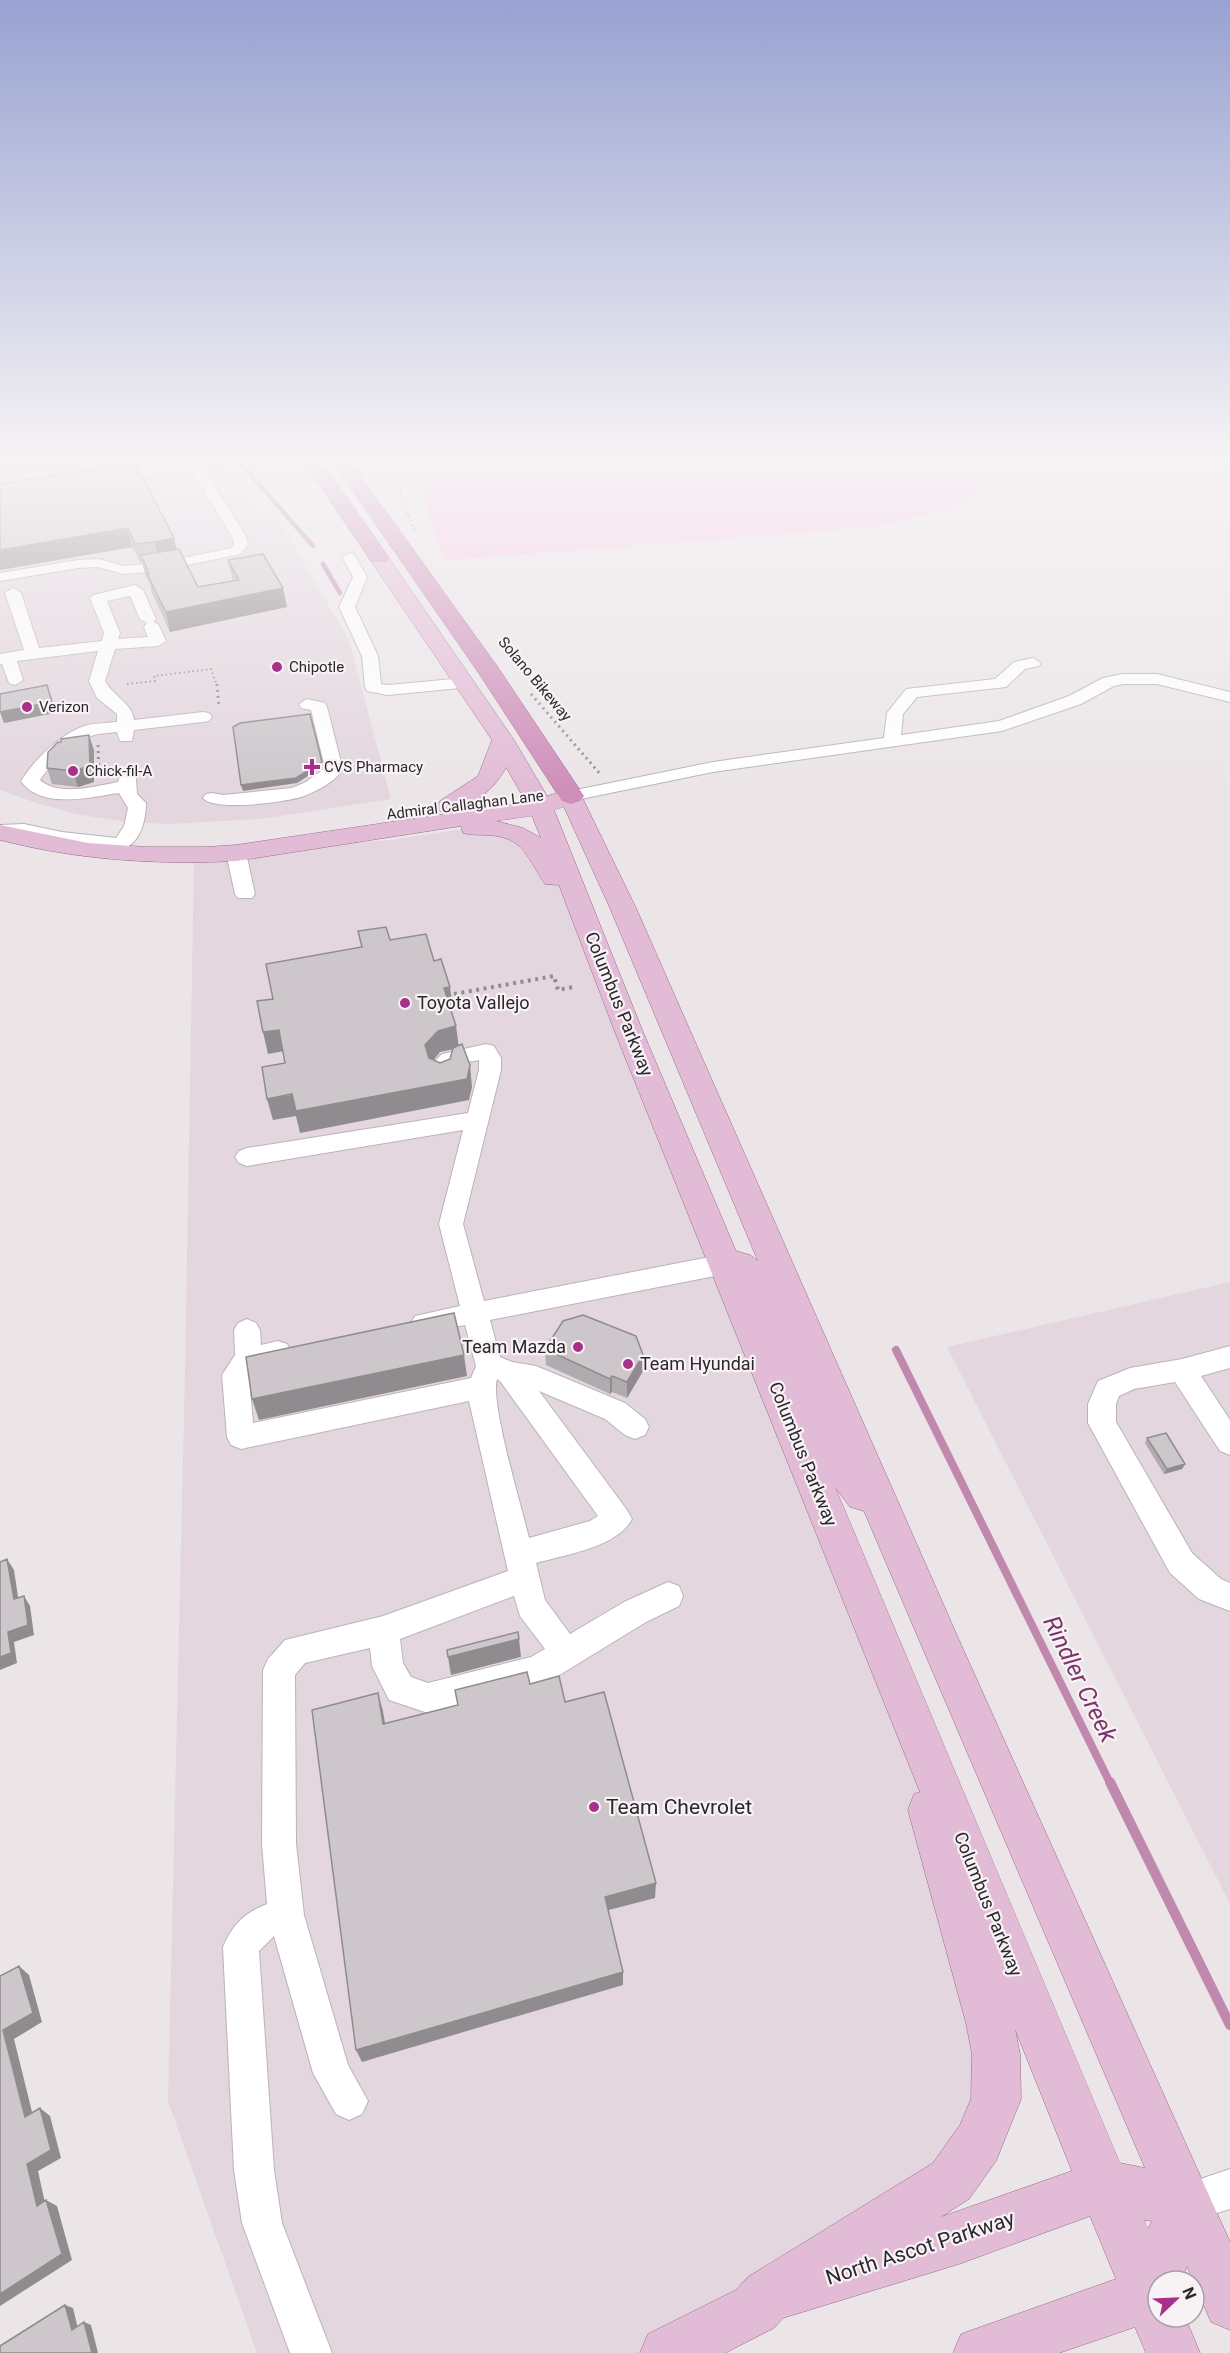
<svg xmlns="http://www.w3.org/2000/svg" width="1230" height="2353" viewBox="0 0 1230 2353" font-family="Roboto,sans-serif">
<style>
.built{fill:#e3d6de}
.green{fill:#fac7e8}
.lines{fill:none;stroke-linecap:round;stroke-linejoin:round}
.stream-far2{stroke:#c188ae;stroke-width:4.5}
.stream-far1{stroke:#c188ae;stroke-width:8}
.stream{stroke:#c188ae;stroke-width:10}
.minor-casing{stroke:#b9b4b7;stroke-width:2}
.major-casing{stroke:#956b87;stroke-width:1}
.highway-casing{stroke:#956b87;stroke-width:1}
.path-far2{stroke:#918d8f;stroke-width:2;stroke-dasharray:1.5 3;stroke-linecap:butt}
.path-far1{stroke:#918d8f;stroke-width:3;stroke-dasharray:2 4;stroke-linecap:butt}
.path{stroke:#918d8f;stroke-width:4;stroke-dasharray:3 4.5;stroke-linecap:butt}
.minor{fill:#fff;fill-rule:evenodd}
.major{fill:#e2bcd6;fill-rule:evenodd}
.highway{fill:#cf8fba;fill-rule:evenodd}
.wall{fill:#b0abaf}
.shaded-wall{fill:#908b8e}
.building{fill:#cdc7cb;stroke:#908b8e;stroke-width:1.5}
.poi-dot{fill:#a73189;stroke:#f8f2f6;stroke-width:2}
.labels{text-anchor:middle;stroke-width:4.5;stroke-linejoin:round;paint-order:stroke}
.far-poi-label{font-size:15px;fill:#2a2829;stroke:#f8f2f6;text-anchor:start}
.far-street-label{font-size:15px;fill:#2a2829;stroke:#f8f2f6}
.poi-label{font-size:18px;fill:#2a2829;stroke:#f8f2f6;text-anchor:start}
.street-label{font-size:18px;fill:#2a2829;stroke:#f8f2f6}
.near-poi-label{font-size:21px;fill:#2a2829;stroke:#f8f2f6;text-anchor:start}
.near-street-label{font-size:21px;fill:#2a2829;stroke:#f8f2f6}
.near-water-label{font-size:24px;font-style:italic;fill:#7a3567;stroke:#f8f2f6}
</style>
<rect width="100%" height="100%" fill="#ebe5e8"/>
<path class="built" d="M 0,459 L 219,459 L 252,508 L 275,514 L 349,640 L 391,799 L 261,819 L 167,824 L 120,821 L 76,814 L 36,803 L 0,790 Z
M 477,827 L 516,835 L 551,873 L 609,980 L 890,1668 L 996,2020 L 951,2181 L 663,2353 L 257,2353 L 168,2101 L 185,1372 L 194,856 L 391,840 Z
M 1230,1282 L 1230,1904 L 947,1347 Z"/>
<path class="green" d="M 411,459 L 1031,459 C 983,502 936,513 876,527 L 449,560 L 440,547 Z"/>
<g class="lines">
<path class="stream-far2" d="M 237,459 L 313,546
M 323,564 L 340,593"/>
<path class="stream-far1" d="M 896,1350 L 1110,1783"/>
<path class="stream" d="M 1110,1782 L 1230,2025"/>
<defs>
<path id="minor" d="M 185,459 L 197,459 L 246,536 L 248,544 L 241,554 L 159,571 L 124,574 L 98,567 L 78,568 L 0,581 L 0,573 L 78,560 L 98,559 L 124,566 L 159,563 L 231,548 L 234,544 L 232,536 L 191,469 L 110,482 L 103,478 L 110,474 L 186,462 Z
M 349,553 L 354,554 L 367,577 L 355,607 L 378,656 L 381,684 L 388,685 L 464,678 L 470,679 L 472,683 L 470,687 L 388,695 L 367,691 L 365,687 L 362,656 L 339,607 L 353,577 L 342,557 Z
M 135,585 L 143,590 L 156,619 L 153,622 L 158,624 L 166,641 L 158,646 L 115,649 L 105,681 C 112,695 133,704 134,720 L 203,712 L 209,713 L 212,717 L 209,721 L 203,722 L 134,730 L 132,741 L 120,741 L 117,732 C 110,733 101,733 94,735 C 76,740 49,765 40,780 C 59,797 96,786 118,782 L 121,774 L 133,774 L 136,778 L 137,794 L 146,803 C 146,821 140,845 120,850 L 62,844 L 24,836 L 0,837 L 0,825 L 24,824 L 62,832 L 116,838 L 124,826 L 128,808 L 119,793 C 90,797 41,810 21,781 C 35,759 59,735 84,726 C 94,723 106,723 117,722 L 117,714 L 97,698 L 89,681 L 98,651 L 17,661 L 23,680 L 15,685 L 9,683 L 2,664 L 0,664 L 0,654 L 24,650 L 5,593 L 13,588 L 21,593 L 39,648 L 102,641 L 104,633 L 90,598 L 93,595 ZM 130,596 L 140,619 L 147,623 L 144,627 L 148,637 L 118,639 L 120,633 L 107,601 Z
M 1033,658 L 1041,663 L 1039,666 L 1025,669 L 1006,687 L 917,697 L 903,714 L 901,735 L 999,721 L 1069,696 L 1103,678 L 1123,674 L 1157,674 L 1230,692 L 1230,702 L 1157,684 L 1123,684 L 1114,686 L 1081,704 L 1002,731 L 713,772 L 571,801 L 565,800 L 562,796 L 565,792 L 571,791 L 713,762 L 884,738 L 887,713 L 906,689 L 995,679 L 1014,662 Z
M 307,699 L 325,703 L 327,707 L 343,770 C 334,782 317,791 304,796 C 288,802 213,812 203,798 L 206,794 L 212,793 L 223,795 L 292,788 L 306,782 L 325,768 L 311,710 L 301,708 L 299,704 Z
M 236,847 L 243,849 L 246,853 L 255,894 L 252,898 L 238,898 L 235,894 L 226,853 L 229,849 Z
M 486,1044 L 494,1046 L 501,1058 L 501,1070 L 463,1224 L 484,1301 L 725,1254 L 734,1257 L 738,1264 L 734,1271 L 725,1274 L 490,1320 L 500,1357 L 512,1362 L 536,1366 L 625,1403 L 645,1419 L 649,1427 L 645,1435 L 635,1439 L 625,1435 L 605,1419 L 539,1391 L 627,1510 L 632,1519 C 618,1547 564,1555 536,1563 L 545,1600 L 570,1634 L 624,1602 L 668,1582 L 679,1586 L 683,1596 L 679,1606 L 646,1622 L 548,1682 L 537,1686 L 428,1713 L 389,1700 L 372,1666 L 370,1648 L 305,1663 L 295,1675 L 296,1844 L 304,1915 L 348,2065 L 368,2101 L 362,2114 L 349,2120 L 336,2114 L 313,2073 L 274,1936 L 259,1951 L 274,2170 L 282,2223 L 332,2353 L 290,2353 L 242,2223 L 234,2170 L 223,1947 C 233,1924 244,1913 267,1904 L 262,1844 L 263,1670 L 268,1659 L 285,1640 L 383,1616 L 508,1571 L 469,1401 L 241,1449 L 231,1445 L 227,1437 L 222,1375 L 235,1355 L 234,1330 L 238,1323 L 247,1319 L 256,1323 L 260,1330 L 261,1345 L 278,1341 L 287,1344 L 291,1352 L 287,1360 L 256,1367 L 249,1377 L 253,1423 L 471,1378 L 476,1366 L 465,1325 L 424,1333 L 415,1330 L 411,1323 L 415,1316 L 460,1306 L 439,1224 L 463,1130 L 247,1166 L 239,1163 L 235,1157 L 239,1151 L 247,1148 L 468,1113 L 479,1070 L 479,1060 C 460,1064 460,1060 450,1076 L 442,1079 L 434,1076 L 430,1066 L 442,1054 ZM 497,1379 L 500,1381 L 598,1516 L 590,1521 L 529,1538 C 522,1508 490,1403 497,1379 ZM 514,1596 L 520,1616 L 545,1649 L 531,1657 L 428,1683 L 411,1677 L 403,1663 L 400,1639 Z
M 1230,1346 L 1230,1368 L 1201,1376 L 1230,1420 L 1230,1455 L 1220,1451 L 1175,1382 L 1134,1389 L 1119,1396 L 1116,1404 L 1116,1422 L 1192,1553 L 1221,1579 L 1230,1583 L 1230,1611 L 1199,1599 L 1170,1573 L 1088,1423 L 1088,1404 L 1098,1381 L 1130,1368 L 1182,1359 Z
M 1230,2169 L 1230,2209 L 1185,2223 L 1171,2217 L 1165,2203 L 1171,2189 Z"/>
<path id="major" d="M 379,552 L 386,554 L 514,740 L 547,796 L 571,789 L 579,791 L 636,908 L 963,1649 L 1230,2242 L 1230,2330 L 1211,2322 L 1187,2266 L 1181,2281 L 1158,2281 L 1158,2317 L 1185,2317 L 1200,2353 L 1146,2353 L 1135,2327 L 1059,2353 L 953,2353 L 961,2334 L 1116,2279 L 1090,2216 L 959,2264 L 783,2318 L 774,2328 L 725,2353 L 640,2353 L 648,2334 L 736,2290 L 748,2277 L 933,2163 L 960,2125 L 971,2099 L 972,2054 L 966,2023 L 908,1810 L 914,1794 L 920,1792 L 615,1032 L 559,885 L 545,884 C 530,863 526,841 497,836 C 485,834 474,836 463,833 L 461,826 L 236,861 C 156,865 78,860 0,840 L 0,825 L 88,843 L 147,847 L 206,847 L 236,845 L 526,802 L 506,767 C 497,787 465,817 440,811 L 437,806 L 440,801 L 478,776 L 492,740 L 369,558 L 372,554 ZM 564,807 L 610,908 L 758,1261 L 750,1255 L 736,1251 L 643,1032 L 554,810 ZM 532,816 L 541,838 L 523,828 L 496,821 ZM 835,1487 L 850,1507 L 864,1511 L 1145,2168 L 1120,2163 ZM 1015,2029 L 1072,2171 L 941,2217 L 969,2199 L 996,2161 L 1021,2099 L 1020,2054 ZM 1144,2220 L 1152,2221 L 1148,2229 Z"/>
<path id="highway" d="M 302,459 L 320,459 L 389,558 L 386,562 L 372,562 Z
M 335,459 L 353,459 L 363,480 L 497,666 L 584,796 L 580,801 L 571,804 L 562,801 L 478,672 L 345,480 Z"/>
</defs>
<use href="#minor" class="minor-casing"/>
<use href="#major" class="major-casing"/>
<use href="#highway" class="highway-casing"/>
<path class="path-far2" d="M 398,459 L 401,496 L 414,530
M 127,684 L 155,681 L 154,676 L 211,669 L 217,686"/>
<path class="path-far1" d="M 217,684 L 219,708
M 531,694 L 601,775
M 98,745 L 99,776"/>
<path class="path" d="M 454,994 L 554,976 L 558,990 L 573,987"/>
<use href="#minor" class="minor"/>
<use href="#major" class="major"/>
<use href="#highway" class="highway"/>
</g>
<path class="wall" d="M 0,484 L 174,538 L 177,550 L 198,587 L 233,581 L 228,560 L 287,607 L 170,632 L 152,593 L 150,584 L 145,574 L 142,562 L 140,562 L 132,547 L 0,570 Z
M 94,750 L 94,782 L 78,787 L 52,784 L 47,768 Z
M 545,1349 L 643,1371 L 627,1398 L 612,1392 L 610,1394 L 546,1365 Z
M 1147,1438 L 1185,1464 L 1182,1469 L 1164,1474 L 1145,1443 Z"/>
<path class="shaded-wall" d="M 128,528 L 132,547 L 0,570 L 0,550 Z
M 174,538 L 178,557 L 159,561 L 154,542 Z
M 283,588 L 287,607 L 170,632 L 166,612 Z
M 52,702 L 55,713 L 4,723 L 0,712 Z
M 89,735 L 94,750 L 94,782 L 78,787 L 73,771 Z
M 322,762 L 322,767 L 297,783 L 243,791 L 241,785 Z
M 450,987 L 453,1009 L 446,1010 L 444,988 Z
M 456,1026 L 459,1048 L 440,1052 L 428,1067 L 425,1045 L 438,1031 Z
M 279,1030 L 284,1051 L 268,1054 L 263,1032 Z
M 470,1065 L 472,1087 L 469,1100 L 300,1133 L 296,1116 L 273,1120 L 267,1099 Z
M 464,1355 L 467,1376 L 259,1420 L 252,1399 Z
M 643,1355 L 643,1371 L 627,1398 L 627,1382 Z
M 612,1376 L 612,1392 L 610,1394 L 610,1379 Z
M 1185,1464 L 1182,1469 L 1164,1474 L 1167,1469 Z
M 7,1559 L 14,1570 L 20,1610 L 14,1599 Z
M 24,1596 L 30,1606 L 34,1635 L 14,1642 L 17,1663 L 0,1670 L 0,1657 L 8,1632 Z
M 519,1639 L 521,1657 L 451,1675 L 448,1657 Z
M 378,1693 L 383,1711 L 388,1741 L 383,1724 Z
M 656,1883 L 655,1898 L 605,1911 L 605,1897 Z
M 19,1966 L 29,1975 L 42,2022 L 14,2039 L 35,2124 L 25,2117 L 3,2030 Z
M 623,1972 L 623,1985 L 362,2062 L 356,2050 Z
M 40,2108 L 50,2116 L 61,2158 L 38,2171 L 47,2212 L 37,2206 L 27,2164 Z
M 46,2200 L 57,2206 L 72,2260 L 0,2306 L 0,2294 Z
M 65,2305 L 73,2308 L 79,2333 L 72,2330 Z
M 84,2322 L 91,2325 L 98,2353 L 92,2353 Z"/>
<path class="building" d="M 135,463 L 174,538 L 154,542 L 135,544 L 128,528 L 0,550 L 0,484 Z
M 179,549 L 198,587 L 239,580 L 228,560 L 263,554 L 283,588 L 166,612 L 147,574 L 149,574 L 141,555 Z
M 47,685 L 52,702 L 0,712 L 0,694 Z
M 310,714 L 322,762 L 296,778 L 241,785 L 233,727 L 240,723 Z
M 89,735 L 90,766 L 73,771 L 47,768 L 48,752 L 58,742 L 61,742 L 61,739 Z
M 386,927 L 390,940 L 426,934 L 434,961 L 441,959 L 450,987 L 444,988 L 456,1026 L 438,1031 L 425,1045 L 429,1058 L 440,1063 L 450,1059 L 453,1048 L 462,1044 L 470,1065 L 467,1079 L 296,1111 L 292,1094 L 267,1099 L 262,1067 L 285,1063 L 279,1030 L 263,1032 L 257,1001 L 273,999 L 266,964 L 362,947 L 358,931 Z
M 454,1313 L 464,1355 L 252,1399 L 246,1357 Z
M 583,1315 L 636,1336 L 643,1355 L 627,1382 L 612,1376 L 610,1379 L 545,1349 L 563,1321 Z
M 1166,1433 L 1185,1464 L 1167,1469 L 1147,1438 Z
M 7,1559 L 14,1599 L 24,1596 L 28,1625 L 8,1632 L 11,1653 L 0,1657 L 0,1562 Z
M 518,1632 L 519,1639 L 448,1657 L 447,1650 Z
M 527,1672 L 530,1684 L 559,1676 L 565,1702 L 604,1692 L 656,1883 L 605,1897 L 623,1972 L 356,2050 L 312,1710 L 378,1693 L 383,1724 L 458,1705 L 455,1690 Z
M 19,1966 L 33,2013 L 3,2030 L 25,2117 L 40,2108 L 51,2150 L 27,2164 L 37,2206 L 46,2200 L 62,2254 L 0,2294 L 0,1976 Z
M 65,2305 L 72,2330 L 84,2322 L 92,2353 L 0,2353 L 0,2346 Z"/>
<linearGradient id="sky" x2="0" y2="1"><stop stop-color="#98a2d1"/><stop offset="0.58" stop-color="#f6f3f5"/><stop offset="1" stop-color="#f6f3f5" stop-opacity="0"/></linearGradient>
<rect width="1230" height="788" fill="url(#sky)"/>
<g class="poi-dot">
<circle cx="277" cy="667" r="6"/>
<circle cx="27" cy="707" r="6"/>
<path d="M309 758h6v6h6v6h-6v6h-6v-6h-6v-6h6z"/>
<circle cx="73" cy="771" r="6"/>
<circle cx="405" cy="1003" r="6"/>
<circle cx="578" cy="1347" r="6"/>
<circle cx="628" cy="1364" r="6"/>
<circle cx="594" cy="1807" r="6"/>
</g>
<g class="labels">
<g class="far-poi-label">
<text x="289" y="672">Chipotle</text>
<text x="39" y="712">Verizon</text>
<text x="324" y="772">CVS Pharmacy</text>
<text x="85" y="776">Chick-fil-A</text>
</g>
<g class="far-street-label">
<text transform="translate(535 679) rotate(50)" y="5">Solano Bikeway</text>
<text transform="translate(465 805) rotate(-7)" y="5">Admiral Callaghan Lane</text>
</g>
<g class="poi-label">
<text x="417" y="1009">Toyota Vallejo</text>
<text x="566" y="1353" text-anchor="end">Team Mazda</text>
<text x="640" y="1370">Team Hyundai</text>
</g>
<g class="street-label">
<text transform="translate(619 1004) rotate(68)" y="6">Columbus Parkway</text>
<text transform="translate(803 1454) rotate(68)" y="6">Columbus Parkway</text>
<text transform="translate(988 1904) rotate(68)" y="6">Columbus Parkway</text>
</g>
<g class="near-poi-label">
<text x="606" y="1814">Team Chevrolet</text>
</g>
<g class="near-street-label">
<text transform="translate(920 2248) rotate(-18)" y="7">North Ascot Parkway</text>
</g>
<g class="near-water-label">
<text transform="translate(1080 1679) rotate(64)" y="8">Rindler Creek</text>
</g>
</g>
<g transform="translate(1176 2299) rotate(67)"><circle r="28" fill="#f8f2f6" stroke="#a6a1a4" stroke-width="1.5"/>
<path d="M0-4.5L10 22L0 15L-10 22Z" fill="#a73189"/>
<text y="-9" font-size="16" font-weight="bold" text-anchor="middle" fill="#2a2829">N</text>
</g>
</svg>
